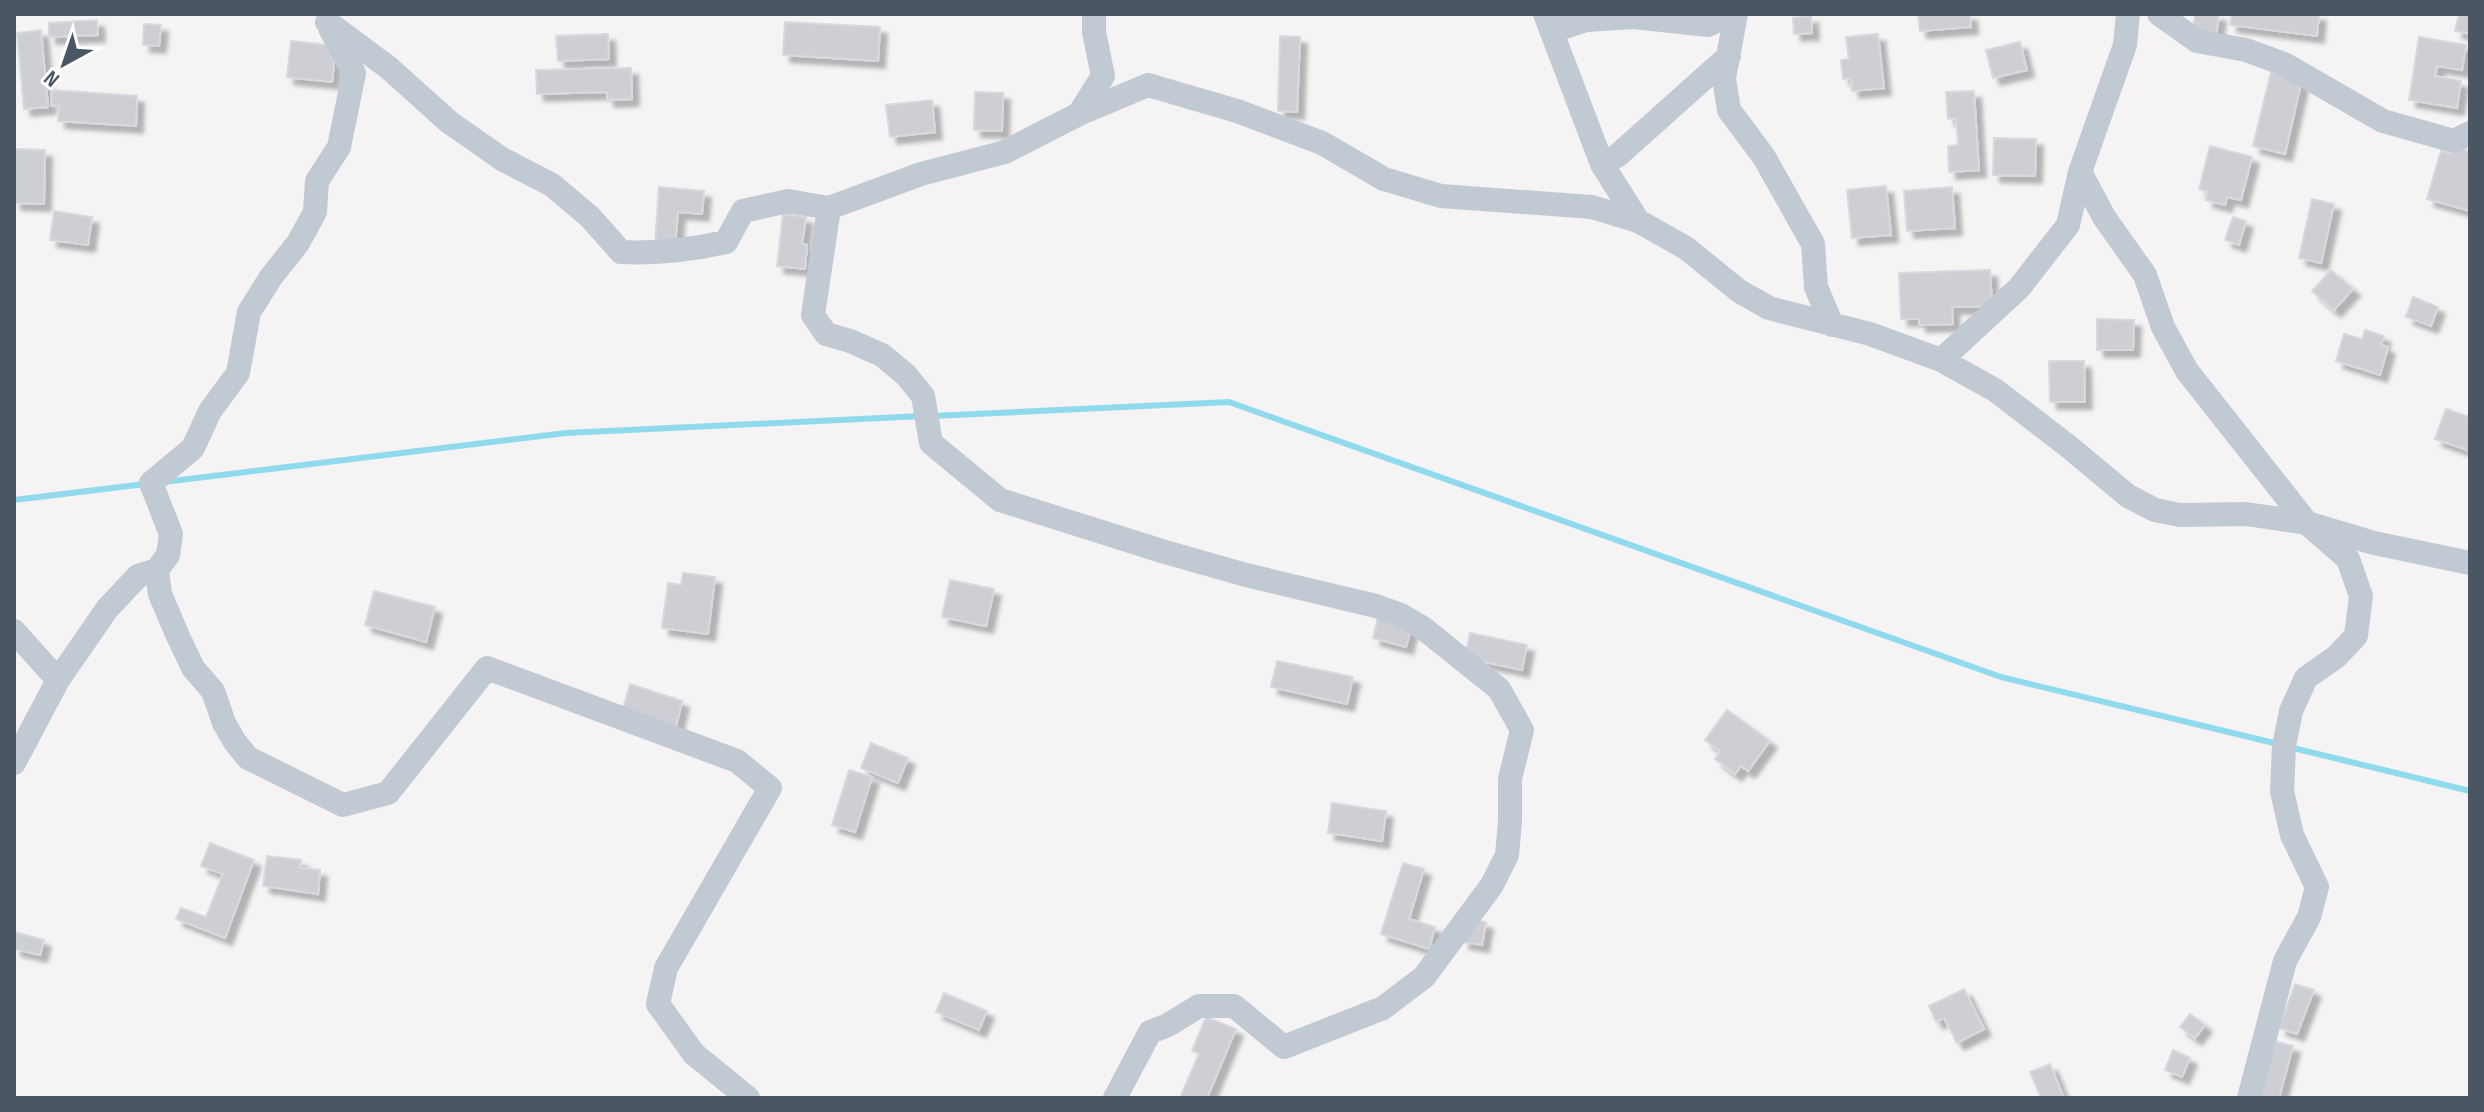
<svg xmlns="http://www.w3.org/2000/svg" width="2484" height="1112" viewBox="0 0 2484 1112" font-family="'Sofia Sans Condensed',sans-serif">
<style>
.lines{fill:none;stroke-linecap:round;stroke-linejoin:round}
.stream{stroke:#90daee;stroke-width:6}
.building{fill:#cdcfd5;stroke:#d7d9de;stroke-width:2;filter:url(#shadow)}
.minor{stroke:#c1cad2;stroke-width:24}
</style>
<defs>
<filter id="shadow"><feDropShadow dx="7" dy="7" stdDeviation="2" flood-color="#0004"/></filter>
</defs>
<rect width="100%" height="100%" fill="#f5f3f3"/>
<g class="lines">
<path class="stream" d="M 933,416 L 1229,402 L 2001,677 L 2278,744
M 164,482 L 566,433 L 922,416
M 14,500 L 145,484
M 2289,747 L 2470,791"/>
</g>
<path class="building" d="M 1918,14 L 1970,14 L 1971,27 L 1920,31 Z
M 2195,14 L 2219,14 L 2216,38 L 2193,35 Z
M 2232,14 L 2319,14 L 2317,36 L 2230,25 Z
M 2459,14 L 2470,14 L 2470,34 L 2455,31 Z
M 1811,16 L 1812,33 L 1794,34 L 1793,18 Z
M 97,20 L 98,35 L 49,37 L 49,23 Z
M 785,22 L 880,27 L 878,61 L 783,55 Z
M 144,24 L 161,25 L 159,46 L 143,45 Z
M 41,30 L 48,107 L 24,109 L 17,33 Z
M 608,34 L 609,59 L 558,61 L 556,36 Z
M 1878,34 L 1884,88 L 1852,91 L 1851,78 L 1843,79 L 1841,60 L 1849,59 L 1846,37 Z
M 1280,36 L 1300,37 L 1297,112 L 1278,111 Z
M 2419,37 L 2466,45 L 2462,70 L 2437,66 L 2435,76 L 2461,81 L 2457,108 L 2409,100 Z
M 291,41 L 336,46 L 332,82 L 287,77 Z
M 2020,42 L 2027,70 L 1993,78 L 1986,50 Z
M 631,68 L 632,99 L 607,100 L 607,92 L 537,94 L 536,70 Z
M 2271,72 L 2302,79 L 2285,154 L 2253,146 Z
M 52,90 L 137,96 L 136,126 L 58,121 L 59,106 L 51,105 Z
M 1974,91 L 1979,170 L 1949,172 L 1948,146 L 1958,145 L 1956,118 L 1948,119 L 1946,92 Z
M 975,92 L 1003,93 L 1002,131 L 974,130 Z
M 932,100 L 935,132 L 890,137 L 886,105 Z
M 1994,138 L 2036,139 L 2035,176 L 1993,175 Z
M 2210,146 L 2252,157 L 2241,200 L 2227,197 L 2225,205 L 2206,200 L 2208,192 L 2199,189 Z
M 2455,147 L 2470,151 L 2470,211 L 2427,199 L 2441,151 L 2453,154 Z
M 14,149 L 45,150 L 44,204 L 14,203 Z
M 1886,186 L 1891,235 L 1852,238 L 1847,190 Z
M 659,187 L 704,191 L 702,214 L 678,212 L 675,246 L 655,245 Z
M 1952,187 L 1955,228 L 1907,231 L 1904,191 Z
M 2312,199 L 2334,204 L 2321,263 L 2299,258 Z
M 54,211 L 92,217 L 88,245 L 50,240 Z
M 783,214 L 806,217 L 802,244 L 807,245 L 805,269 L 777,266 Z
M 2233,217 L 2246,221 L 2239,245 L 2225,240 Z
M 1990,270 L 1992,306 L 1952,307 L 1953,324 L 1919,325 L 1919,319 L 1901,319 L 1899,273 Z
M 2331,270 L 2353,289 L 2334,310 L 2312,291 Z
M 2413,297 L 2438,307 L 2431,326 L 2406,317 Z
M 2097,319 L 2134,320 L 2133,350 L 2097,350 Z
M 2365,330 L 2384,336 L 2381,345 L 2388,347 L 2380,375 L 2336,361 L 2344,334 L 2362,339 Z
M 2049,361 L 2084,361 L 2085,402 L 2050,402 Z
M 2446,409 L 2470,417 L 2470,451 L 2435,439 Z
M 683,573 L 715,577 L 708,634 L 662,628 L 668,583 L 681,585 Z
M 950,580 L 994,589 L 986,626 L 942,617 Z
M 374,591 L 435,607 L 426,642 L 365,625 Z
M 1378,618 L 1411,627 L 1406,647 L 1373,638 Z
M 1470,633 L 1527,645 L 1522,670 L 1465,658 Z
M 1277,661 L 1353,677 L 1347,704 L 1271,687 Z
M 630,684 L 682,701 L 676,727 L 622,713 Z
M 1727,710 L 1770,741 L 1748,771 L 1741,766 L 1735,774 L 1715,759 L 1720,751 L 1705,740 Z
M 871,743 L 908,758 L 898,783 L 861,768 Z
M 849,770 L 872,777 L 855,832 L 832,825 Z
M 1332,803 L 1386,811 L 1382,841 L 1328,833 Z
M 210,843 L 254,860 L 225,938 L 176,919 L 181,908 L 206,917 L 223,874 L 201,866 Z
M 267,856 L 301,860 L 300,868 L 320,870 L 318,894 L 263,886 Z
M 1403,863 L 1424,869 L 1409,919 L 1435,927 L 1429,949 L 1381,934 Z
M 1466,919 L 1486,922 L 1482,945 L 1462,942 Z
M 14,932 L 44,940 L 40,955 L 14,949 Z
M 2295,984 L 2314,990 L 2297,1034 L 2279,1028 Z
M 1964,989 L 1984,1029 L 1957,1043 L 1944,1018 L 1936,1022 L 1929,1006 Z
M 944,993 L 987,1011 L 979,1030 L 936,1012 Z
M 2190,1014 L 2205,1025 L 2195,1038 L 2180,1027 Z
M 1206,1017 L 1236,1029 L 1207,1098 L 1180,1098 L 1199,1054 L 1192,1051 Z
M 2274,1041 L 2293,1046 L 2279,1098 L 2259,1098 Z
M 2173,1050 L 2190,1058 L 2182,1077 L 2165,1070 Z
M 2050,1064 L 2064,1098 L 2041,1098 L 2030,1072 Z"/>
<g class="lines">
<path class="minor" d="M 1545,14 L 1602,164 L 1638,221
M 1736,14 L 1724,78 L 1729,110 L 1764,157 L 1813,244 L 1816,287 L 1832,325
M 2159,14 L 2197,41 L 2246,50 L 2284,64 L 2383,121 L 2454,141 L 2470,133
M 327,22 L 389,68 L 449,122 L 502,159 L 552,185 L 590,217 L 621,252 C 658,254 690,250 726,242 L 743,211 L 788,201 L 829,208 L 921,174 L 1005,152 L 1079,114 L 1148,85 L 1237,111 L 1322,143 L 1384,179 L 1441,196 L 1592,207 L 1638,221 L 1686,248 L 1739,291 L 1769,308 L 1870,334 L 1941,360 L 1995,390 L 2068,446 L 2128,496 L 2155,510 L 2180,515 L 2246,514 L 2307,523 L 2374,543 L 2470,563
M 1552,31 L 1586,20 L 1634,17 L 1708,25 L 1731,14
M 1079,114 L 1103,76 L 1094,32 L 1094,14
M 1602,164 L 1617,156 L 1729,56
M 2080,172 L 2104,217 L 2145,275 L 2163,327 L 2187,371 L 2307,523 L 2348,559 L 2361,596 L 2356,636 L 2336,657 L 2306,678 L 2291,711 L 2284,746 L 2282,791 L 2292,835 L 2317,887 L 2309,917 L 2285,961 L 2249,1098
M 829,208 L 813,315 L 826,334 L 850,341 L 882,355 L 906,375 L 923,396 L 931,443 L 1000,500 L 1165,552 L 1246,575 L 1376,606 L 1401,615 L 1423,628 L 1499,689 L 1522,730 L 1510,779 L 1510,822 L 1507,855 L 1492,885 L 1424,977 L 1383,1008 L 1284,1047 L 1234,1006 L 1199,1006 L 1168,1025 L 1150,1032 L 1115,1098
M 1941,360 L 2019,288 L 2068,225 L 2080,172 L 2125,45 L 2128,14
M 157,570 L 160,594 L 177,634 L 193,668 L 213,691 L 224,723 L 235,742 L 248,758 L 343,805 L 388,793 L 487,668 L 737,761 L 770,788 L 666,968 L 658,1004 L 694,1054 L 748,1098
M 14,631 L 58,680
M 14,763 L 58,680 L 107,609 L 138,576 L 157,570 L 168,555 L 171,534 L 151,483 L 193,448 L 210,411 L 238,373 L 249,312 L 271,277 L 298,243 L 315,212 L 317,181 L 339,147 L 354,73 L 330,28"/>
</g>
<rect width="2484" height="1112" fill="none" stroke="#4a5661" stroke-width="32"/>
<g transform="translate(64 64) rotate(220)" stroke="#ffffff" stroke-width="6" paint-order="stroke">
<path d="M0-6L14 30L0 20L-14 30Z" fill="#4a5661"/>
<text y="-12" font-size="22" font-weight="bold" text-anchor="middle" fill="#4a5661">N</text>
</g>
</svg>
